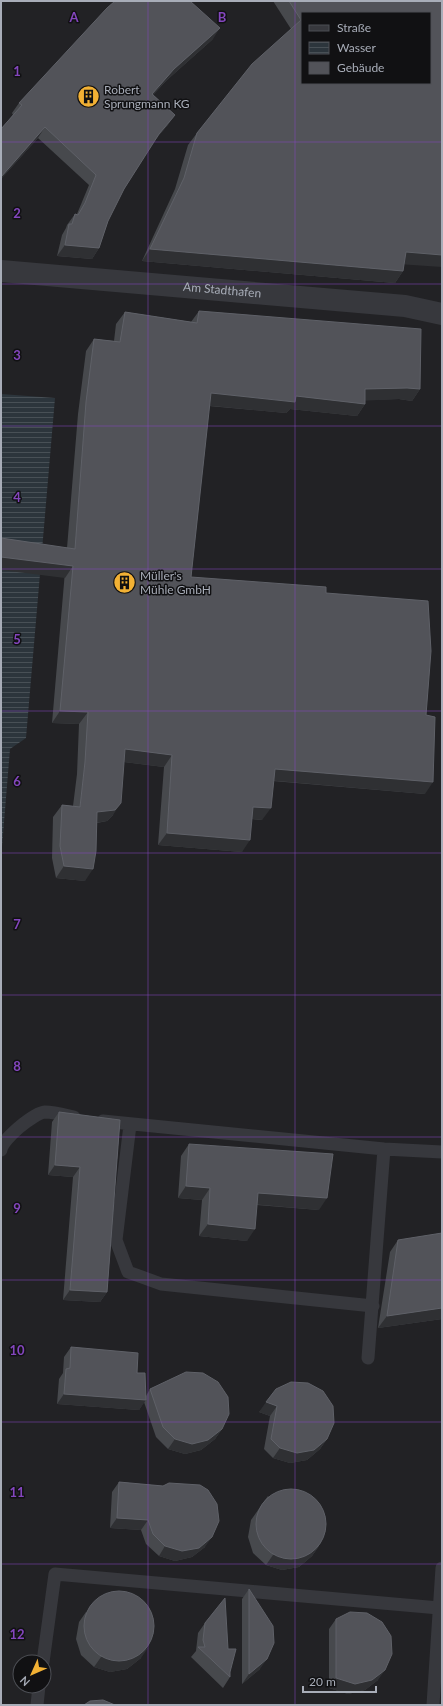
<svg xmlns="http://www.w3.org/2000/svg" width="443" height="1706" viewBox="0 0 443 1706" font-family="Lato,sans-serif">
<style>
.built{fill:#222225;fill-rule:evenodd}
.water{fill:url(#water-rules)}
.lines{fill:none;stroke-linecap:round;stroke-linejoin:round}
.service{stroke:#37383d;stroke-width:13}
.minor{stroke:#37383d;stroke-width:22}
.wall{fill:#47494d}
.shaded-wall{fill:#2f3033}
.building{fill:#525359;stroke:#5f6168;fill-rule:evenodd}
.grid{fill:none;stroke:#8446be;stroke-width:1;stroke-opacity:0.55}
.labels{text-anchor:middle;stroke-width:3;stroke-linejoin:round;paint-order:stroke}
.poi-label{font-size:12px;fill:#a8adb8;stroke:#111113;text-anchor:start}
.street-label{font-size:12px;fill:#a8adb8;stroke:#111113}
.grid-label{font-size:13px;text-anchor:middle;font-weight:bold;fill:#8446be;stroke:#111113;stroke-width:3;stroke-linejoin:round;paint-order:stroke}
</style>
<defs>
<pattern id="water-rules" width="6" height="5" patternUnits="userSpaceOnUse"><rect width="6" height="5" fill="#2c353c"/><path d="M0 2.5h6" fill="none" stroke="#485056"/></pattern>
</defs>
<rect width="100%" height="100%" fill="#161618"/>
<path class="built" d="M 1,1 L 442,1 L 442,1705 L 1,1705 ZM 302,13 L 430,13 L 430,83 L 302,83 ZM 20,1662 L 44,1662 L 44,1686 L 20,1686 Z"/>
<path class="water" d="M 1,394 L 55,398 L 26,738 L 10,749 L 1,859 Z"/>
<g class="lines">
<path class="service" d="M 103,1121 L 384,1149 L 442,1152
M 130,1125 L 116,1240 L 128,1272 L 161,1284 L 373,1306
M 1,1150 C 2,1139 34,1113 45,1112 C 55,1112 65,1115 74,1117
M 368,1358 L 384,1149
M 43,1662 L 55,1574 L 439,1608
M 37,1705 L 39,1686
M 433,1705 L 442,1568"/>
<path class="minor" id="s1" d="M 1,271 L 405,306 L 442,314"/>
</g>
<path class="wall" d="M 273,1 L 442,1 L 404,264 L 403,271 L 395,283 L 142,261 L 175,189 L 188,145 L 197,133 L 291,29 Z
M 213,39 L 167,80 L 153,95 L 175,115 L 167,126 L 154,141 L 124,189 L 108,221 L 99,248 L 92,259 L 57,256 L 62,235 L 66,228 L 67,225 L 75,214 L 76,215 L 77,214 L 89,185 L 38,138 L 1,179 L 1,129 L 13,115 L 12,113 L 19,103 Z
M 199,311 L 420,389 L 412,401 L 399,399 L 365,400 L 365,404 L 357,416 L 290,409 L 286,413 L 209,406 L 191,577 L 326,593 L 426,715 L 425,794 L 273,781 L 262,820 L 252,819 L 242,852 L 158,845 L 164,767 L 124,762 L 113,815 L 107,821 L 97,823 L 85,881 L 56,878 L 52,858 L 53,817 L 62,805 L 73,806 L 77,774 L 79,724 L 52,723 L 67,548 L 78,414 L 86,351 L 94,339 L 114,341 L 116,324 L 125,312 L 191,322 Z
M 59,1112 L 120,1120 L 107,1292 L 100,1302 L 63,1300 L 73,1177 L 48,1175 L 52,1122 Z
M 189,1144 L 319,1210 L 257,1205 L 247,1241 L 199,1236 L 202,1200 L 178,1198 L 181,1156 Z
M 398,1240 L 442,1319 L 378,1328 L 390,1252 Z
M 71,1347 L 137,1373 L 146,1396 L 150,1389 L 222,1429 L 215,1439 L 201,1450 L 185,1454 L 168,1449 L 156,1437 L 144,1402 L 139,1410 L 57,1404 L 59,1379 L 63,1373 L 64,1357 Z
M 291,1382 L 327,1439 L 320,1449 L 307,1460 L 290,1463 L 273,1458 L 264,1449 L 270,1416 L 259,1412 Z
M 119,1482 L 163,1486 L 205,1547 L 192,1557 L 175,1561 L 159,1556 L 146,1544 L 141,1530 L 110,1528 L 112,1492 Z
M 268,1496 L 319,1546 L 312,1556 L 299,1567 L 282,1570 L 266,1565 L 253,1553 L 248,1537 L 251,1520 Z
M 249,1589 L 260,1669 L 242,1684 L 242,1599 Z
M 86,1612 L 141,1658 L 127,1669 L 110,1672 L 94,1667 L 81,1655 L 76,1639 L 79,1622 Z
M 336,1619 L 378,1680 L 365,1690 L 348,1694 L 329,1688 L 329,1629 Z
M 205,1623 L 230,1672 L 230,1677 L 223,1688 L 191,1657 L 196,1651 L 198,1633 Z"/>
<path class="shaded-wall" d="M 220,28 L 213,39 L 167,80 L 144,104 L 152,94 L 174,69 Z
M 175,115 L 167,126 L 152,144 L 159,134 Z
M 45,127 L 38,138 L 1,179 L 1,177 Z
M 65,245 L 99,248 L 92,259 L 57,256 Z
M 150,249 L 403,271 L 395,283 L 142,261 Z
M 406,252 L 442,255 L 442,267 L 398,264 Z
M 407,388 L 420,389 L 412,401 L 399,399 L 357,401 L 365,389 Z
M 211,393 L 296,396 L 365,404 L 357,416 L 290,409 L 286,413 L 202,405 Z
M 1,557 L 73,566 L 65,578 L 1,570 Z
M 60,711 L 88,712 L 79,724 L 52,723 Z
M 125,749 L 172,755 L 164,767 L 116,761 Z
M 275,769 L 433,782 L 425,794 L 266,780 Z
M 121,803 L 113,815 L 107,821 L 89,824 L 97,812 Z
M 253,807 L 271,808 L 262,820 L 245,818 Z
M 167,833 L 250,840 L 242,852 L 158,845 Z
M 64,866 L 93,869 L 85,881 L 56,878 Z
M 55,1165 L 80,1167 L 73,1177 L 48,1175 Z
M 186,1186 L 210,1188 L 202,1200 L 178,1198 Z
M 258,1193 L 327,1198 L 319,1210 L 250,1204 Z
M 208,1224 L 255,1229 L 247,1241 L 199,1236 Z
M 70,1290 L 107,1292 L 100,1302 L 63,1300 Z
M 442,1308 L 442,1319 L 378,1328 L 387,1316 Z
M 64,1394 L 146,1400 L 139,1410 L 57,1404 Z
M 266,1402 L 277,1406 L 270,1416 L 259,1412 Z
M 222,1429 L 215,1439 L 201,1450 L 185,1454 L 168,1449 L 175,1439 Z
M 327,1439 L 320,1449 L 307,1460 L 290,1463 L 273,1458 L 280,1448 Z
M 117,1518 L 148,1520 L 141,1530 L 110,1528 Z
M 212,1537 L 205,1547 L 192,1557 L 175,1561 L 159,1556 L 165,1546 Z
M 319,1546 L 312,1556 L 299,1567 L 282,1570 L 266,1565 L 273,1555 Z
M 148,1648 L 141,1658 L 127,1669 L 110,1672 L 94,1667 L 101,1657 Z
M 267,1659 L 260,1669 L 242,1684 L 249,1674 Z
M 385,1670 L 378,1680 L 365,1690 L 348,1694 L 329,1688 L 336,1678 Z"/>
<path class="building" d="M 115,1 L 190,1 L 220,28 L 174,69 L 152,94 L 175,115 L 159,134 L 124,189 L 108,221 L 99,248 L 65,245 L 69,224 L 72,224 L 75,214 L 78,215 L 85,203 L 96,175 L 45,127 L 1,177 L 1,129 L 22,105 L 19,103 L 107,8 Z
M 289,1 L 442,1 L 442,255 L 406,252 L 403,271 L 150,249 L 184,178 L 197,133 L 252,64 L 301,20 ZM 302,13 L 430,13 L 430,83 L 302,83 Z
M 199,311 L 421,329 L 420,389 L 407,388 L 365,389 L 365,404 L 296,396 L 295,402 L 211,393 L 191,577 L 326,587 L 326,593 L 428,601 L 431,651 L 426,715 L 435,717 L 433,782 L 275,769 L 271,808 L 253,807 L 250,840 L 167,833 L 172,755 L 125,749 L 121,803 L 115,810 L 97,812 L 96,851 L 93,869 L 64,866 L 60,846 L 62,805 L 80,807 L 85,762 L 88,712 L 60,711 L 73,566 L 1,557 L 1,538 L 75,549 L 86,402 L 94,339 L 120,342 L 125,312 L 197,323 Z
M 59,1112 L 120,1120 L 107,1292 L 70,1290 L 80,1167 L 55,1165 Z
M 189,1144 L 333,1154 L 327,1198 L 258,1193 L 255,1229 L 208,1224 L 210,1188 L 186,1186 Z
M 442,1233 L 442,1308 L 387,1316 L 398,1240 Z
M 71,1347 L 138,1353 L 137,1373 L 145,1373 L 146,1400 L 64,1394 L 66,1369 L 70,1368 Z
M 186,1372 L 203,1373 L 218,1382 L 228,1397 L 229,1414 L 222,1429 L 208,1440 L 192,1444 L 175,1439 L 163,1427 L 150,1389 Z
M 291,1382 L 308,1383 L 323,1391 L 333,1406 L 334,1423 L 327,1439 L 314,1450 L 297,1453 L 280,1448 L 271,1439 L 277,1406 L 266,1402 L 276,1389 Z
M 119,1482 L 163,1486 L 169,1483 L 200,1485 L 208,1490 L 217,1504 L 219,1521 L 212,1537 L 199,1548 L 182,1551 L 165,1546 L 153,1534 L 148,1520 L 117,1518 Z
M256 1524a35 35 0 1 1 70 0a35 35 0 1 1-70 0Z
M 249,1589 L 273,1626 L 274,1643 L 267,1659 L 249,1674 Z
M84 1626a35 35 0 1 1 70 0a35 35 0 1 1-70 0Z
M 225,1598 L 228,1649 L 236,1649 L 230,1672 L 230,1677 L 198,1647 L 205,1647 L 203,1640 L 205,1623 Z
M 350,1612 L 367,1613 L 382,1622 L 391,1636 L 392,1654 L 385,1670 L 372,1680 L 355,1684 L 336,1678 L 336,1619 Z
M 103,1700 L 115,1705 L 84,1705 L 90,1701 Z"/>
<path class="grid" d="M 148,1 L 148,1705M 295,1 L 295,1705M 1,142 L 442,142M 1,284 L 442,284M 1,426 L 442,426M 1,569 L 442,569M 1,711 L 442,711M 1,853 L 442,853M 1,995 L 442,995M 1,1137 L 442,1137M 1,1280 L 442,1280M 1,1422 L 442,1422M 1,1564 L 442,1564"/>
<defs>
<symbol id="building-disc" viewBox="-11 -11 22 22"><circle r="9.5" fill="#f2b134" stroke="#111113"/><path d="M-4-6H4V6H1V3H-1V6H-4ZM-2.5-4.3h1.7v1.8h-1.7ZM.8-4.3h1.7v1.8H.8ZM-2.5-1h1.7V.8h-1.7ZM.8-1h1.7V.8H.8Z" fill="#111"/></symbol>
</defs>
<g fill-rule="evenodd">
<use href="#building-disc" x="76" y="84" width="25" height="25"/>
<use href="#building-disc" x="112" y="570" width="25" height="25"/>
</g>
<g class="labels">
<g class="poi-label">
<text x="104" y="94">Robert<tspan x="104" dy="14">Sprungmann KG</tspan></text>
<text x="140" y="580">Müller's<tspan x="140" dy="14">Mühle GmbH</tspan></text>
</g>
<g class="street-label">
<text dy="4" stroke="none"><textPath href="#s1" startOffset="222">Am Stadthafen</textPath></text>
</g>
</g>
<g class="grid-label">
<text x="74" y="22">A</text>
<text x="222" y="22">B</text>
<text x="17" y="76">1</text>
<text x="17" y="218">2</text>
<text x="17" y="360">3</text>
<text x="17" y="502">4</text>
<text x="17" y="644">5</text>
<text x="17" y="786">6</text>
<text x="17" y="929">7</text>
<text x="17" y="1071">8</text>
<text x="17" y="1213">9</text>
<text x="17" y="1355">10</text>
<text x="17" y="1497">11</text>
<text x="17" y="1639">12</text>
</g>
<rect width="443" height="1706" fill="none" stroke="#a8adb8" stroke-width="4"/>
<rect x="301" y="12" width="130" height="72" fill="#111113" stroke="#4d4f55"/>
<rect x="309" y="25" width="20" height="6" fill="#37383d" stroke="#4d4f55"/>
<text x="337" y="32" font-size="12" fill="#a8adb8">Straße</text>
<rect x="309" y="42" width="20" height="12" fill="url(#water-rules)" stroke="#4d4f55"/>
<text x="337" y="52" font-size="12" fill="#a8adb8">Wasser</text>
<rect x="309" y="62" width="20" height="12" fill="#525359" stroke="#4d4f55"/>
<text x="337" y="72" font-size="12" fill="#a8adb8">Gebäude</text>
<g transform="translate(32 1674) rotate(225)"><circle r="19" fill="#111113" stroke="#4d4f55"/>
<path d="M0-3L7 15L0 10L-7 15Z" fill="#f2b134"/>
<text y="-6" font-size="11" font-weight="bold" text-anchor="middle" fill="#a8adb8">N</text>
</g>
<path d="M303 1686v6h73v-6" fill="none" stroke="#a8adb8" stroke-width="2"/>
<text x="309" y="1686" font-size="12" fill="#a8adb8" stroke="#111113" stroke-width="3" paint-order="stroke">20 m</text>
</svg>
